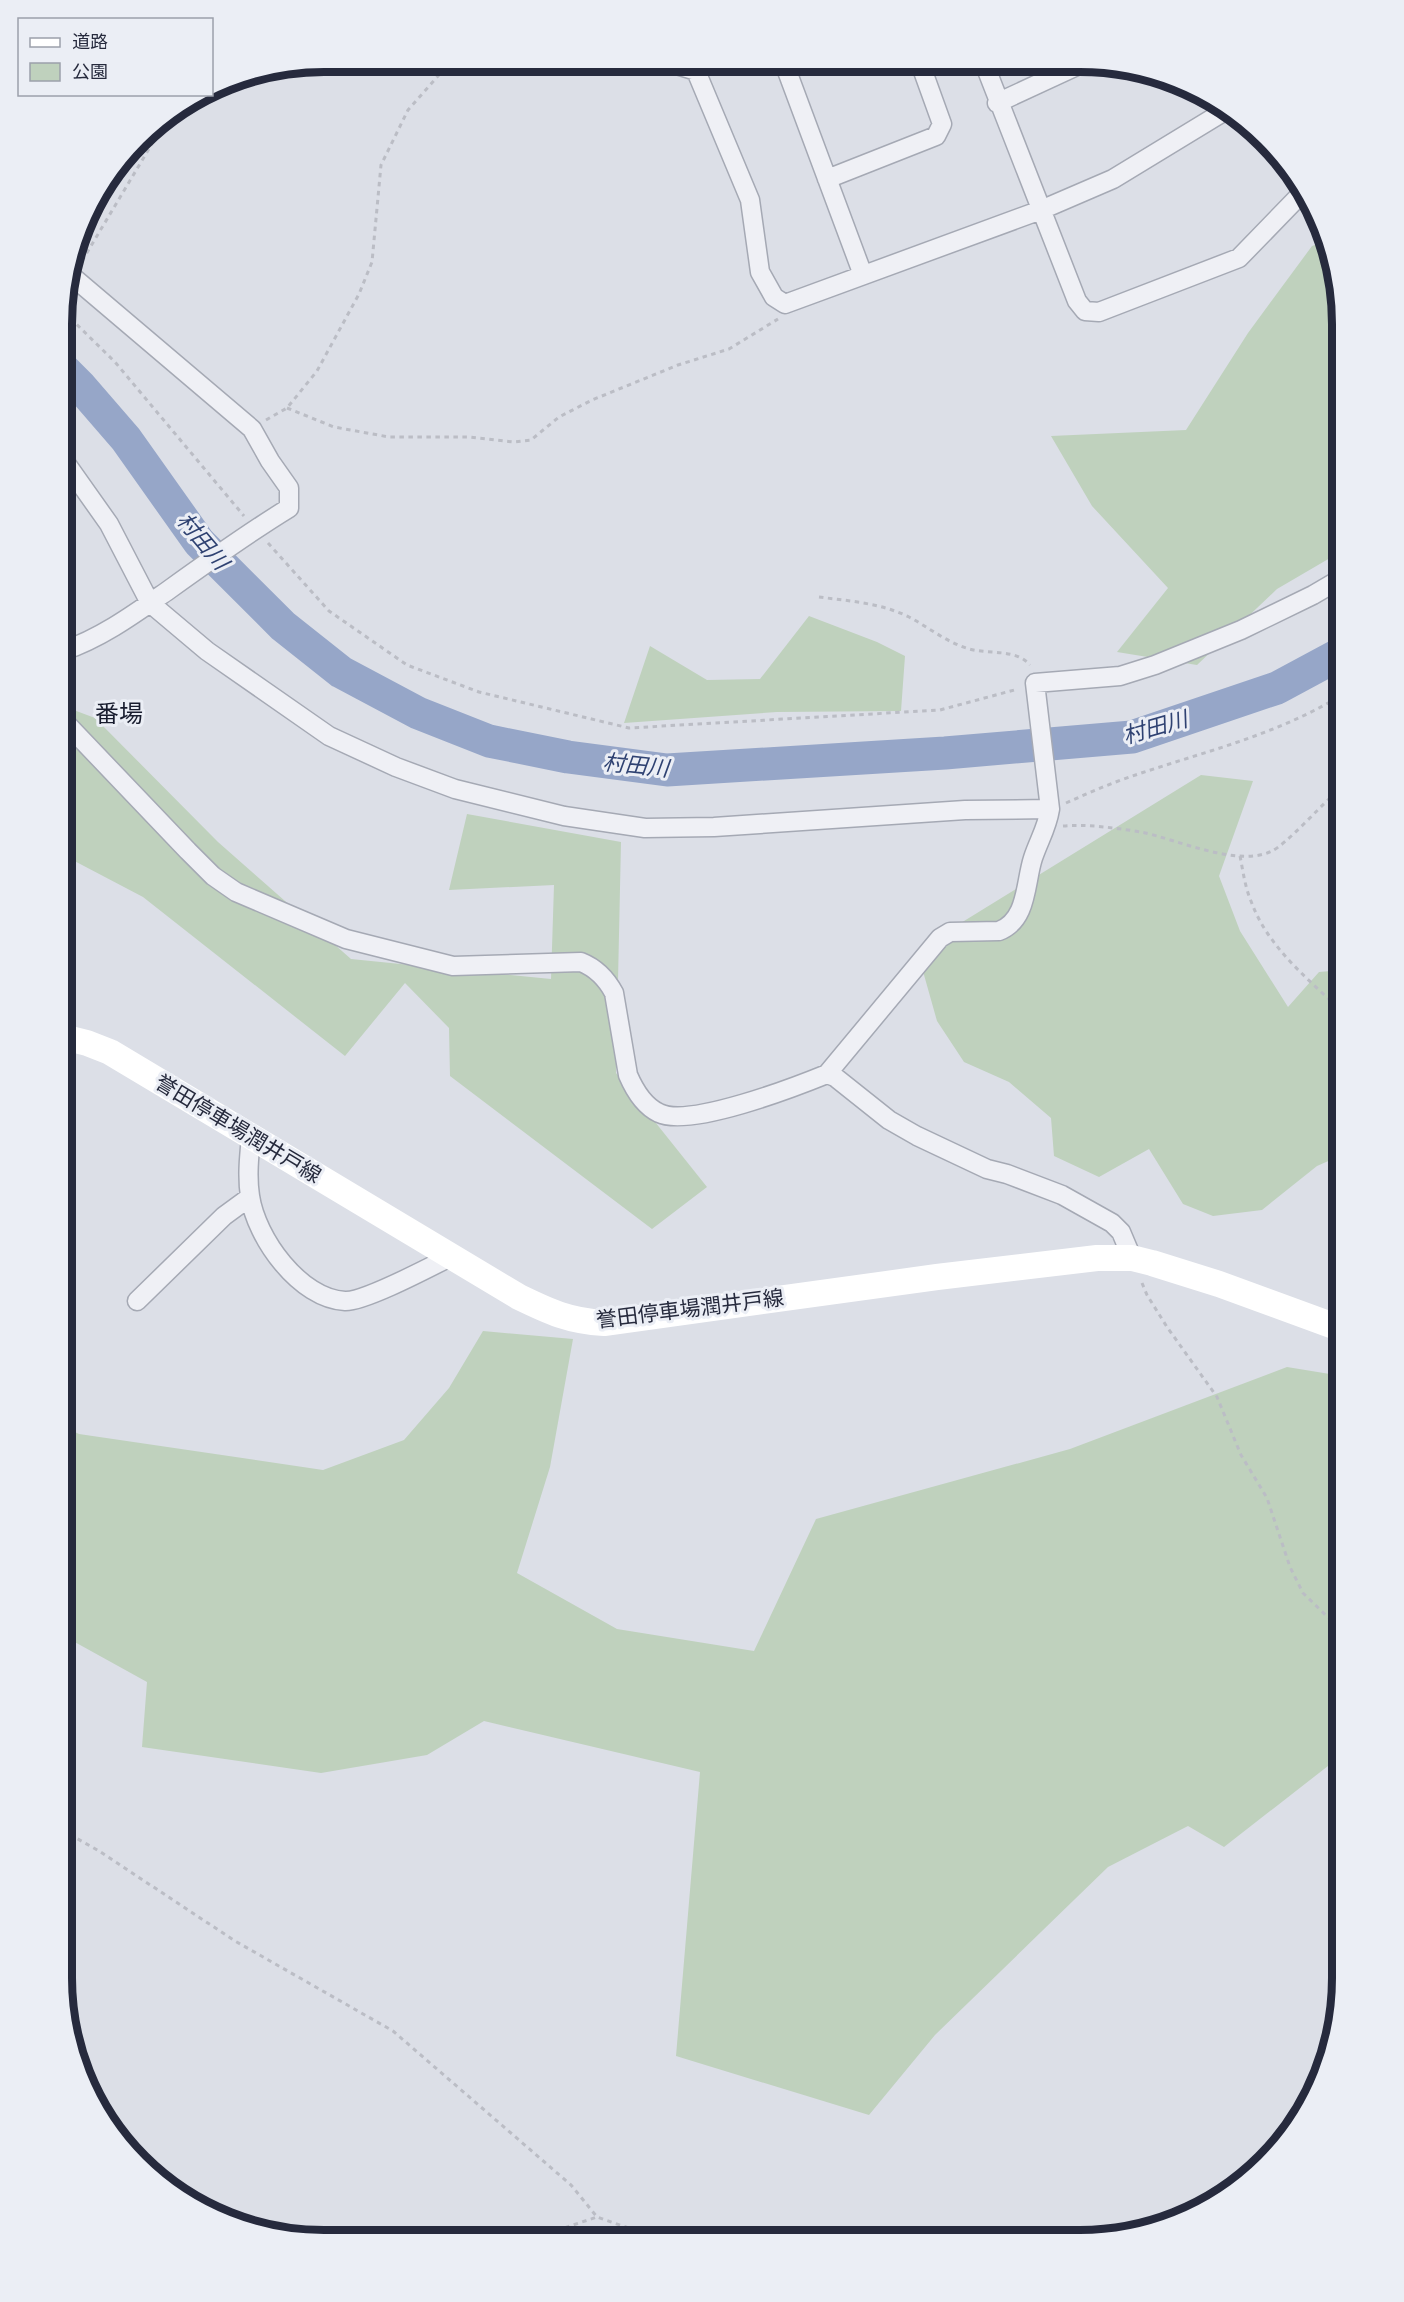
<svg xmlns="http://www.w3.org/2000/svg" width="1404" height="2302" viewBox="0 0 1404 2302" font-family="Mulish,'Noto Sans JP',sans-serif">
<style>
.green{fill:#bfd1bd}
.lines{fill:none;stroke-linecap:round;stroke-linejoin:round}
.river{stroke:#96a6c8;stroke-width:33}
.street-casing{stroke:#a5a9b4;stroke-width:21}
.path{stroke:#bbbdc5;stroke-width:3;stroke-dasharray:4.5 4.5;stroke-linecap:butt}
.street{stroke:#eff0f5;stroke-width:18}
.secondary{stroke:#fff;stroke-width:26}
.labels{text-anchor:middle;stroke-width:6;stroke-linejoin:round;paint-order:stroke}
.street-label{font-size:21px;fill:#262a3d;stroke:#ebeef5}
.water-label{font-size:22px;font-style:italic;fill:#2f4272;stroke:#ebeef5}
.quarter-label{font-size:24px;fill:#181c2e;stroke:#ebeef5}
.rim{fill:none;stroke:#262a3d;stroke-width:8}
</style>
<rect width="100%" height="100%" fill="#dcdfe7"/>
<path class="green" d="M 1326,241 L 1342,324 L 1342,551 L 1277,589 L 1197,665 L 1117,652 L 1168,588 L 1092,506 L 1051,436 L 1186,430 L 1248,333 L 1312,246 Z
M 809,616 L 877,642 L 905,656 L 901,711 L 777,712 L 624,723 L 650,646 L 707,680 L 760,679 Z
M 63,706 L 95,718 L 218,842 L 351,959 L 551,979 L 554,885 L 449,890 L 467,814 L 621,842 L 616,1073 L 707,1187 L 652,1229 L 450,1076 L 449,1028 L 405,983 L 345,1056 L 143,897 L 63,855 Z
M 1201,775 L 1253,781 L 1219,876 L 1240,931 L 1288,1007 L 1319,972 L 1342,970 L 1342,1155 L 1317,1166 L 1262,1210 L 1213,1216 L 1183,1204 L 1149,1149 L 1099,1177 L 1054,1156 L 1051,1118 L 1009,1082 L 964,1062 L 937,1021 L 917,950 Z
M 483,1331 L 573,1339 L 550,1467 L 517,1573 L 617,1629 L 754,1651 L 816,1519 L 1070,1449 L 1287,1367 L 1342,1376 L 1342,1728 L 1328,1766 L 1224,1847 L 1188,1826 L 1108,1867 L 935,2035 L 869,2115 L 676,2056 L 700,1772 L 484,1721 L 427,1755 L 321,1773 L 142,1747 L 147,1682 L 62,1635 L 62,1426 L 79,1434 L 323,1470 L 404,1440 L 449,1388 Z"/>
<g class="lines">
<path class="river" d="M 64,370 L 81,387 L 126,439 L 199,542 L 283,626 L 341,672 L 418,713 L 489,741 L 568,757 L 667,770 L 945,753 L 1132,737 L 1277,688 L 1342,653"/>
<defs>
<path id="street" d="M 670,63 L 696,71 L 750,200 L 760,272 L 774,297 L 785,304 L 1041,210 L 1113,179 L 1228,109
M 784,63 L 863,275
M 984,63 L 1077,301 L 1085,311 L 1099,312 L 1239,258 L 1304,191
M 997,103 L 1081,64
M 827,179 L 936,136 L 942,124 L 920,63
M 63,459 L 109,524 L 150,603 L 207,651 L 329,736 L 396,767 L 455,789 L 564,816 L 645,828 L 714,827 L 965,810 L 1050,809
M 63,651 C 102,638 137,612 170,589 C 209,561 248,533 289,508 L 289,488 L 270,461 L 252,429 L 73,277 L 67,278
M 63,720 L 188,851 L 213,876 L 236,892 L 346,939 L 453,966 L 581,962 C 596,968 606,978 614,993 L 628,1075 C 634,1089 644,1106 659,1113 C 689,1128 795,1087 827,1074 L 835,1077 L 889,1120 L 917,1136 L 987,1169 L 1007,1174 L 1062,1195 L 1112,1223 L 1121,1232 L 1132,1258
M 827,1074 L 940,938 L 950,932 L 999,931 C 1028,920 1025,882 1033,858 C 1039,840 1047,828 1050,809 L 1035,683 L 1120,676 L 1155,665 L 1241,630 L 1313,595 L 1342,578
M 251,1137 C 249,1157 247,1177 250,1196 C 256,1238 300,1299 345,1301 C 364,1302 430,1267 450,1257
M 137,1301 L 224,1216 L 250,1197"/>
</defs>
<use href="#street" class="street-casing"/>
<path class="path" d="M 82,261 L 156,137 L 163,119
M 64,312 L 115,362 L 244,516
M 287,408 L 334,427 L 389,437 L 470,437 L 513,442 L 531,440 L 559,417 L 592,400 L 678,365 L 729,349 L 778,319
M 266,420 L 287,408 L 317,371 L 359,294 L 372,262 L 381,165 L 408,110 L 446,67 L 456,62
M 268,543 L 329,611 L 407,665 L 479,692 L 629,728 L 940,710 L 1018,689
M 819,597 C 849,601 881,603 909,617 C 928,627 945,641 966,648 C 986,655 1016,648 1030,665
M 1334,790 L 1342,796
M 1066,803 C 1084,795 1102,787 1121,780 C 1197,753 1271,738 1342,695
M 1063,826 C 1089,824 1115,828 1141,832 C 1176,839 1238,868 1272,851 C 1286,844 1316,811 1330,798 C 1337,780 1331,767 1342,746
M 1240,856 C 1243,871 1245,887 1251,901 C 1266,943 1301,973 1332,1002
M 1142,1283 L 1147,1295 L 1167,1327 L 1217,1397 L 1241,1455 L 1267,1498 L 1290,1567 L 1303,1593 L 1342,1631
M 62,1830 L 99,1851 L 235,1941 L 393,2031 L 571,2185 L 597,2217 L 660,2239
M 531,2239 L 597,2217"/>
<use href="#street" class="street"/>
<path class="secondary" d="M 63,1037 L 87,1043 L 110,1052 L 519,1297 C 550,1312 569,1321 604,1323 L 937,1277 L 1097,1258 L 1132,1258 L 1152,1263 L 1219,1284 L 1342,1329"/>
</g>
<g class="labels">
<g class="street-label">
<text transform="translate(238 1129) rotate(31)" y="7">誉田停車場潤井戸線</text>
<text transform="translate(690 1309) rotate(-7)" y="7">誉田停車場潤井戸線</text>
</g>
<g class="water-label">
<text transform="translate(203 541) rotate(50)" y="8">村田川</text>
<text transform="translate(1155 727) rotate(-16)" y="8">村田川</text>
<text transform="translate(636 765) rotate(6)" y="8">村田川</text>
</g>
<g class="quarter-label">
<text x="119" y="722">番場</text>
</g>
</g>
<path d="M0 0H1404V2302H0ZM324 72H1080A252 252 0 0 1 1332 324V1978A252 252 0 0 1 1080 2230H324A252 252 0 0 1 72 1978V324A252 252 0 0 1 324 72Z" fill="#ebeef5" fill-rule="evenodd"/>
<path class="rim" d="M324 72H1080A252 252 0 0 1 1332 324V1978A252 252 0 0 1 1080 2230H324A252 252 0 0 1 72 1978V324A252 252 0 0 1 324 72Z"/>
<rect x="18" y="18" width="195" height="78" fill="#ebeef5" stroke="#9ca0ab" stroke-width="1.5"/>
<rect x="30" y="38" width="30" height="9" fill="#ffffff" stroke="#9ca0ab" stroke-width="1.5"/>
<text x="72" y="48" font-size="18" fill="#262a3d">道路</text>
<rect x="30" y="63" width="30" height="18" fill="#bfd1bd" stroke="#9ca0ab" stroke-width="1.5"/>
<text x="72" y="78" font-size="18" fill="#262a3d">公園</text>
</svg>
